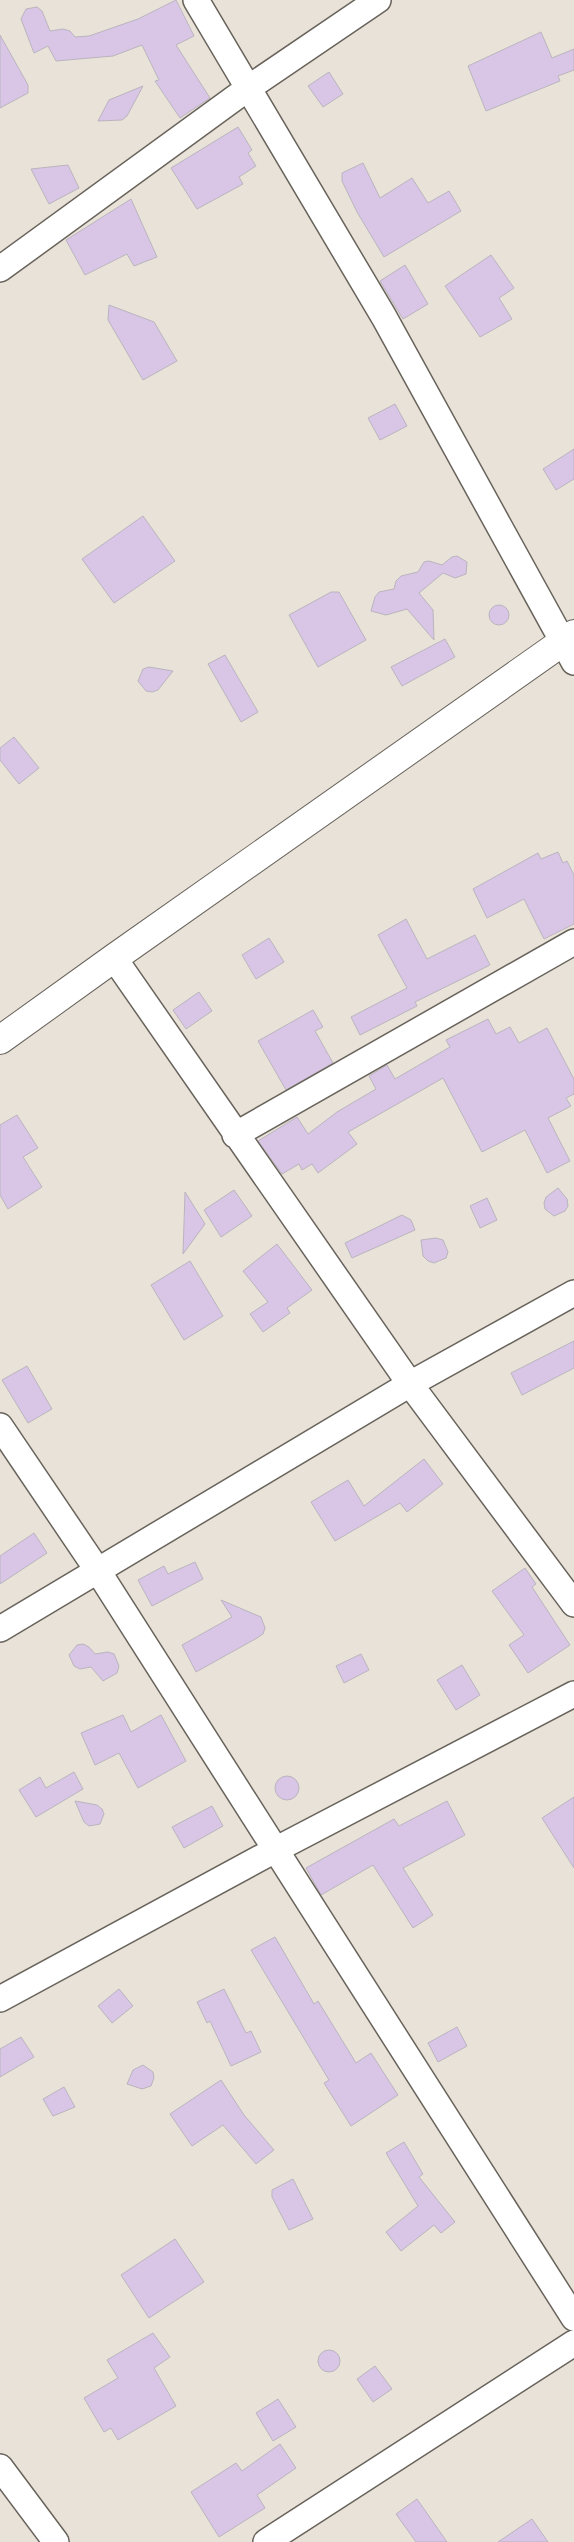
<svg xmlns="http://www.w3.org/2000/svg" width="574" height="2542" viewBox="0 0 574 2542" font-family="'Fira Sans',sans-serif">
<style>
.building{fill:#d9c6e7;stroke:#bab4bd}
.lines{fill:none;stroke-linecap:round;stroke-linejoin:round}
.minor-casing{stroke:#68635b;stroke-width:28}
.secondary-casing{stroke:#68635b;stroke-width:30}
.minor{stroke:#fff;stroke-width:25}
.secondary{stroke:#fff;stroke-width:28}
</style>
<rect width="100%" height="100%" fill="#e8e2d9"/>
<path class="building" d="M 176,0 L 194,36 L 176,45 L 210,98 L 180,118 L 155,81 L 159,80 L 142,45 L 113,56 L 56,61 L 48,46 L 34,53 L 21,19 L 26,9 L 37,7 L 42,11 L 50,31 L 63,29 L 70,31 L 75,37 L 89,36 L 138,19 Z
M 541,32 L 552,58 L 574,49 L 574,70 L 558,76 L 560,81 L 486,111 L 468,66 Z
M 0,35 L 28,85 L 28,93 L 0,108 Z
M 329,72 L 343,94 L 323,107 L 308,86 Z
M 143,86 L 127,116 L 122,120 L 98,121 L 109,100 Z
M 238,127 L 252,150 L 248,153 L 256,166 L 239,177 L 243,184 L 197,209 L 171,168 Z
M 363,163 L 380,198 L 412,178 L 428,203 L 449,191 L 461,211 L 384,257 L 357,212 L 342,181 L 342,173 Z
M 68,165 L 79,188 L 49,204 L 31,169 Z
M 131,199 L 157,257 L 134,266 L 127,254 L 85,275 L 66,240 Z
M 491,255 L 514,288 L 499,298 L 512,319 L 480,337 L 445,286 Z
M 405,265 L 428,304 L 403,319 L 380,281 Z
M 109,305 L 154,322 L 177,361 L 143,380 L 108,320 Z
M 395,404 L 407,426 L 380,440 L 368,418 Z
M 574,449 L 574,479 L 556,490 L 543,469 Z
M 143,516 L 175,561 L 114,603 L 82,559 Z
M 457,556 L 467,562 L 466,574 L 455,578 L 443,573 L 419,593 L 433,610 L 434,640 L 407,609 L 386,615 L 371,611 L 375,597 L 379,592 L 394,589 L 396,581 L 401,576 L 418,572 L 424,562 L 429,561 L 442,565 L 452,557 Z
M 331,592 L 339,592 L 366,640 L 318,667 L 289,615 Z
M489 615a10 10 0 1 1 20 0a10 10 0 1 1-20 0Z
M 445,639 L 455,657 L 402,686 L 391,667 Z
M 225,655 L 258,712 L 241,722 L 208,664 Z
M 149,667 L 173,671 L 158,690 L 152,692 L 146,691 L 138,681 L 143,669 Z
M 14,737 L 39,768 L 19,784 L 0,760 L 0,748 Z
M 558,852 L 563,863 L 567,861 L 574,875 L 574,924 L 544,939 L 524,899 L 487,918 L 473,889 L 538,853 L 541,859 Z
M 406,919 L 427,959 L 475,935 L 490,965 L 415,1002 L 417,1006 L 360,1035 L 351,1017 L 407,988 L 378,935 Z
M 269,938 L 284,962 L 256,979 L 242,955 Z
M 199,992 L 212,1011 L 186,1029 L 173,1010 Z
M 313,1010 L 323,1027 L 315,1031 L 333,1063 L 286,1090 L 258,1041 Z
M 488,1019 L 496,1034 L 510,1027 L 519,1043 L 547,1028 L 574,1079 L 574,1094 L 566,1098 L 571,1106 L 548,1118 L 570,1161 L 547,1173 L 525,1130 L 482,1152 L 443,1078 L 348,1132 L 357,1144 L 318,1173 L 312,1164 L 302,1170 L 299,1164 L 282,1174 L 258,1141 L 297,1117 L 308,1134 L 337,1112 L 376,1089 L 369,1076 L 387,1065 L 395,1079 L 450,1047 L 446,1040 Z
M 17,1115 L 38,1148 L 23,1157 L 42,1187 L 8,1209 L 0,1195 L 0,1125 Z
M 558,1188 L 567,1199 L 568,1206 L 565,1211 L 554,1216 L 545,1209 L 544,1203 L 546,1197 Z
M 234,1190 L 252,1216 L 221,1237 L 204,1210 Z
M 185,1192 L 205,1224 L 183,1254 Z
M 487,1198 L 497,1220 L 480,1228 L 470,1206 Z
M 402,1215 L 411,1220 L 415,1230 L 352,1258 L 345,1243 Z
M 436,1238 L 443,1240 L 448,1252 L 446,1258 L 434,1263 L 428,1261 L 423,1256 L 421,1240 Z
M 277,1244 L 312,1290 L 287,1308 L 290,1313 L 263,1332 L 250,1314 L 268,1302 L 243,1271 Z
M 190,1261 L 223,1316 L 184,1340 L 151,1285 Z
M 574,1341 L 574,1368 L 522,1395 L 511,1373 Z
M 27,1366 L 52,1409 L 28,1423 L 2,1380 Z
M 424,1459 L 443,1484 L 407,1512 L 400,1503 L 335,1541 L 311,1502 L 348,1480 L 364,1506 Z
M 34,1533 L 47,1553 L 0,1584 L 0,1556 Z
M 195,1562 L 203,1579 L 152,1606 L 138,1580 L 164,1566 L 168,1574 Z
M 525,1568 L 536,1584 L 532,1587 L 570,1645 L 528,1673 L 509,1645 L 524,1635 L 492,1591 Z
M 221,1600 L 261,1617 L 265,1628 L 263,1634 L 257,1638 L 196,1672 L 182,1645 L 232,1617 Z
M 83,1644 L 89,1647 L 95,1654 L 108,1652 L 114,1654 L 119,1666 L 117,1673 L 103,1681 L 91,1667 L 80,1669 L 74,1666 L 69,1655 L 77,1645 Z
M 361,1654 L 369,1670 L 344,1683 L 336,1666 Z
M 462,1665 L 480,1695 L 456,1710 L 437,1680 Z
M 123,1715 L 131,1732 L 161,1715 L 186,1761 L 138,1788 L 119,1753 L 95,1765 L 81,1733 Z
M 74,1772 L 83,1789 L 36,1817 L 19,1790 L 40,1777 L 46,1788 Z
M275 1788a12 12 0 1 1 24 0a12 12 0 1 1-24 0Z
M 574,1797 L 574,1868 L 542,1818 Z
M 75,1801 L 97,1805 L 102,1809 L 104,1814 L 100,1824 L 89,1826 L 84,1822 Z
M 447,1801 L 465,1835 L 403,1868 L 433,1915 L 413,1928 L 373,1865 L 321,1895 L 306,1868 L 394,1819 L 399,1826 Z
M 212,1806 L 223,1826 L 184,1848 L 172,1827 Z
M 275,1937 L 314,2004 L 318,2001 L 356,2063 L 371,2053 L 398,2095 L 351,2126 L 324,2083 L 329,2080 L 251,1950 Z
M 119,1989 L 133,2006 L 112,2023 L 98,2006 Z
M 224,1989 L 246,2033 L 251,2031 L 261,2052 L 231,2066 L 210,2021 L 207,2023 L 197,2002 Z
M 457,2027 L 467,2046 L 438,2062 L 428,2043 Z
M 21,2037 L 34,2057 L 0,2077 L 0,2049 Z
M 143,2065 L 153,2072 L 154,2078 L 151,2086 L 142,2089 L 127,2084 L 133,2070 Z
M 221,2080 L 244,2115 L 274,2150 L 256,2164 L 223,2125 L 192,2146 L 170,2114 Z
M 64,2087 L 75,2107 L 53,2116 L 43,2099 Z
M 404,2142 L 423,2174 L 419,2177 L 455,2222 L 441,2233 L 434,2225 L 401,2251 L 386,2232 L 418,2206 L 386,2153 Z
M 293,2179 L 313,2219 L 289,2230 L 272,2197 L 272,2190 Z
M 175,2239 L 204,2282 L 149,2318 L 121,2275 Z
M 153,2333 L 170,2357 L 154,2368 L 176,2406 L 118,2440 L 111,2428 L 104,2432 L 84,2398 L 118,2378 L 107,2360 Z
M318 2361a11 11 0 1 1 22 0a11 11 0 1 1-22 0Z
M 375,2366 L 392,2389 L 373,2402 L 357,2379 Z
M 278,2399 L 296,2427 L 273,2441 L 256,2413 Z
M 280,2444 L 296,2468 L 257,2495 L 265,2508 L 219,2537 L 191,2492 L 236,2463 L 242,2471 Z
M 417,2499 L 447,2542 L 416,2542 L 396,2514 Z
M 532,2519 L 548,2542 L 498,2542 Z"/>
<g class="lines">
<defs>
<path id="minor" d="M 196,0 L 384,317 L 574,662
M 0,269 L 247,89 L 378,0
M 114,958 L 410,1384 L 574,1604
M 235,1135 L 574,942
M 0,1426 L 98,1571 L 574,2318
M 0,1629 L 410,1384 L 574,1293
M 0,1999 L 275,1850 L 574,1694
M 0,2467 L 56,2542
M 266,2542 L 574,2343"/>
<path id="secondary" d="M 0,1040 L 114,958 L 574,634"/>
</defs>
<use href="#minor" class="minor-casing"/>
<use href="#secondary" class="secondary-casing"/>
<use href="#minor" class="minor"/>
<use href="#secondary" class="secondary"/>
</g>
</svg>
